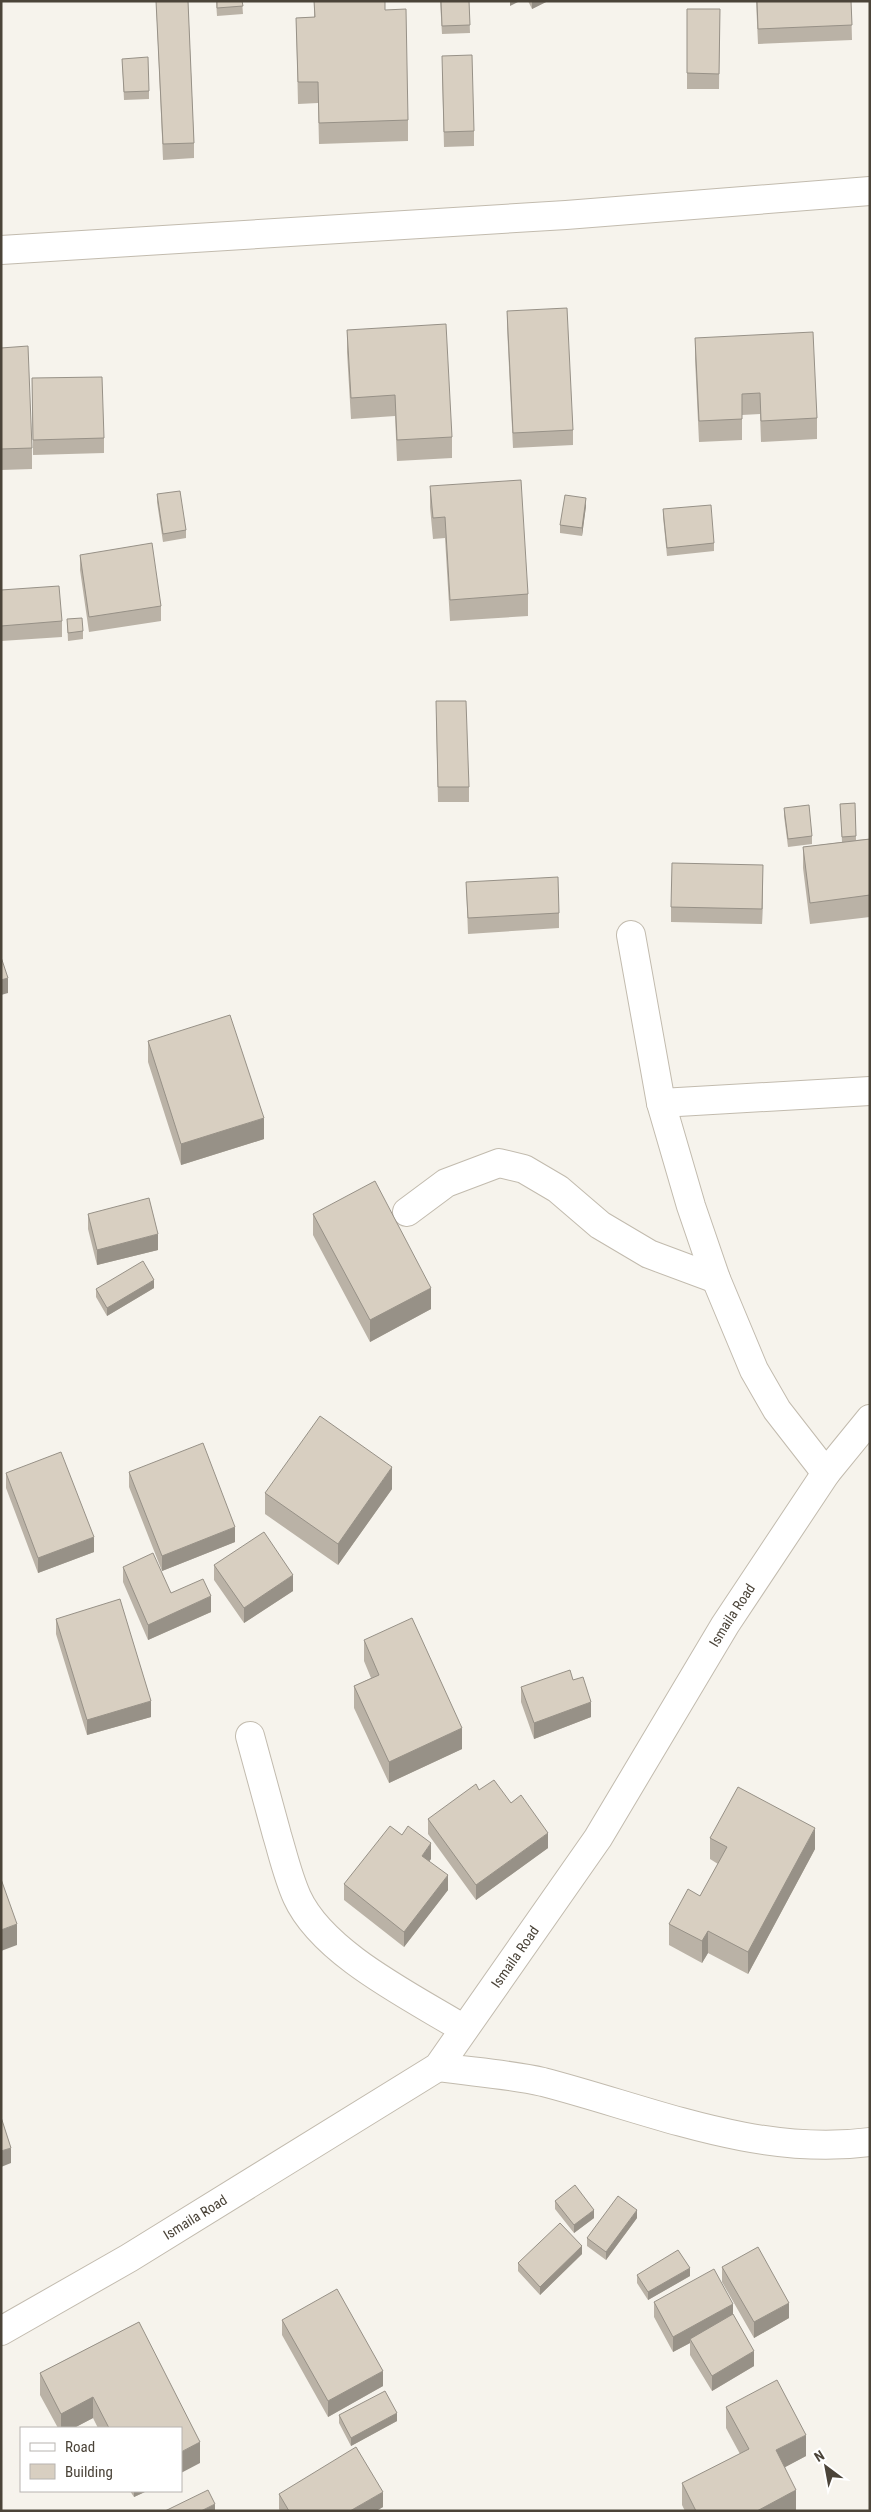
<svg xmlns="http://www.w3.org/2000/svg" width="871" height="2512" viewBox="0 0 871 2512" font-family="'Roboto Condensed',sans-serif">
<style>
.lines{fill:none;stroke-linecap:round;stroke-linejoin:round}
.minor-casing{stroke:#c2bbae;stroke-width:30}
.minor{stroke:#fff;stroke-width:28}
.wall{fill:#bab2a6}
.shaded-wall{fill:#979187}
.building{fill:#d8cfc1;stroke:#979187}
.labels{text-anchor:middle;stroke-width:4;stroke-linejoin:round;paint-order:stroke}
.street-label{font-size:14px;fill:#4b4439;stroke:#fff}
</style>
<rect width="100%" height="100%" fill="#f6f3ec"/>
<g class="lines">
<defs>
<g id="minor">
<path d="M 1,250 L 566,215 L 870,191"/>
<path d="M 631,935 L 661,1103 L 691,1206 L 716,1279 L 754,1370 L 777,1410 L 826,1473"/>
<path d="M 661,1103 L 870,1091"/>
<path d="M 407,1212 L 446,1183 L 499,1163 L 524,1169 L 558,1189 L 600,1225 L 649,1254 L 716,1279"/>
<path d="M 250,1736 C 259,1769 268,1802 277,1835 C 283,1855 288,1877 297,1897 C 323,1954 412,1997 464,2029"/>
<path d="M 438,2067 C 472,2072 509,2074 543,2082 C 651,2110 757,2157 870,2142"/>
<path id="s1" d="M 1,2331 L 129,2258 L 438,2067 L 598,1838 L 725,1625 L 826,1473 L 870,1419"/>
</g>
</defs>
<use href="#minor" class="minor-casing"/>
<use href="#minor" class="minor"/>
</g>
<path class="wall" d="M 156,1 L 188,1 L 194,143 L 194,158 L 163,160 Z
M 216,1 L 242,1 L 243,14 L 217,16 Z
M 314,1 L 385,1 L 385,10 L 408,120 L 408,141 L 319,144 L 318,103 L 298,104 L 296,18 L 314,17 Z
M 440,1 L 469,1 L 470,33 L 442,34 Z
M 528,1 L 548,1 L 532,9 Z
M 756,1 L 851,1 L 852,40 L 758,44 Z
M 687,9 L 720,9 L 719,89 L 687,89 Z
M 122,59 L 149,91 L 149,99 L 124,100 Z
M 442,71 L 474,131 L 474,146 L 444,147 Z
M 507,311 L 573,430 L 573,445 L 513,448 L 507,327 Z
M 347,330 L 452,437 L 452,458 L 397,461 L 395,416 L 351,419 L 347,352 Z
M 695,338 L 817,418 L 817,439 L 761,442 L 760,414 L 742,415 L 742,440 L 699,442 L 695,359 Z
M 1,348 L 32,448 L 32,469 L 1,470 Z
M 32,378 L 104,438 L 104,453 L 33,455 Z
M 430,486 L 528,594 L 528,616 L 450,621 L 445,538 L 433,539 L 430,507 Z
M 157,494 L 186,530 L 186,538 L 163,542 L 157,502 Z
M 586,506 L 582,536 L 560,533 L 560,525 Z
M 663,509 L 714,543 L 714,551 L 667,556 L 663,517 Z
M 80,555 L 161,606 L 161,621 L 89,632 L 80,570 Z
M 1,590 L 62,621 L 62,637 L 1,641 Z
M 67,619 L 83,631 L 83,639 L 68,641 Z
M 436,716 L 469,787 L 469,802 L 438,802 Z
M 855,803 L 856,840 L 870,839 L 870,917 L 810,924 L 803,868 L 803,847 L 842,842 L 840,804 Z
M 784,808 L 812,836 L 812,844 L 788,847 L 784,816 Z
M 763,880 L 762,924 L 671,922 L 671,907 Z
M 466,882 L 559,913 L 559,928 L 468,934 Z
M 148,1041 L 264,1139 L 181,1165 L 148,1062 Z
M 88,1214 L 158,1250 L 97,1265 L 88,1229 Z
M 313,1214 L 431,1309 L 370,1342 L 313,1235 Z
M 154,1288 L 107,1316 L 96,1297 L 96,1289 Z
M 129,1472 L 235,1542 L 162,1571 L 129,1487 Z
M 6,1473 L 94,1552 L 38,1573 L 6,1488 Z
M 392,1489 L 338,1565 L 265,1514 L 265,1493 Z
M 214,1565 L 293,1591 L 244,1623 L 214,1580 Z
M 123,1567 L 171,1593 L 211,1612 L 148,1640 L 123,1582 Z
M 56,1619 L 151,1717 L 87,1735 L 56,1634 Z
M 364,1640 L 462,1749 L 389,1783 L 354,1708 L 354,1686 L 371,1678 L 364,1661 Z
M 573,1680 L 591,1717 L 534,1739 L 521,1702 L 521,1687 Z
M 511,1803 L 548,1848 L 476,1900 L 428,1834 L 428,1819 Z
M 710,1838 L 815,1849 L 748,1974 L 708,1953 L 702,1963 L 669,1945 L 669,1924 L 700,1896 L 718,1864 L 710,1859 Z
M 431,1859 L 429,1861 L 448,1890 L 404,1947 L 344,1900 L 344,1884 Z
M 555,2201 L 594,2218 L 574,2233 L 555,2209 Z
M 637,2218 L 606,2260 L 587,2246 L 587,2238 Z
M 582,2254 L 540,2295 L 518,2271 L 518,2263 Z
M 722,2267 L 789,2318 L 754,2338 L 722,2282 Z
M 637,2275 L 690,2276 L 648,2300 L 637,2283 Z
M 654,2302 L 733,2314 L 754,2366 L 712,2391 L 690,2355 L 690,2343 L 673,2352 L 654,2317 Z
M 282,2320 L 383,2386 L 328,2417 L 282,2335 Z
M 139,2322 L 200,2463 L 181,2428 L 98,2428 L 93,2418 L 74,2428 L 58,2428 L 40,2395 L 40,2373 Z
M 726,2407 L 806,2456 L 785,2467 L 796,2511 L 685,2511 L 682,2505 L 682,2483 L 740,2454 L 726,2428 Z
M 339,2415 L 397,2421 L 351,2446 L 339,2423 Z
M 130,2491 L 147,2491 L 134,2497 Z
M 279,2494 L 383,2507 L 376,2511 L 280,2511 L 279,2509 Z"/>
<path class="shaded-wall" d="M 510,1 L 520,1 L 510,6 Z
M 532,1 L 548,1 L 532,9 Z
M 586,498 L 586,506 L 582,536 L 582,528 Z
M 763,865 L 763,880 L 762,924 L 762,909 Z
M 8,978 L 8,993 L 1,995 L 1,980 Z
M 264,1118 L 264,1139 L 181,1165 L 181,1144 Z
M 158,1234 L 158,1250 L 97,1265 L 97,1250 Z
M 154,1280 L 154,1288 L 107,1316 L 107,1308 Z
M 431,1288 L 431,1309 L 370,1342 L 370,1320 Z
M 392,1467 L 392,1489 L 338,1565 L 338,1544 Z
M 235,1527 L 235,1542 L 162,1571 L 162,1556 Z
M 94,1537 L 94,1552 L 38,1573 L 38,1558 Z
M 293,1575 L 293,1591 L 244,1623 L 244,1608 Z
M 211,1596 L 211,1612 L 148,1640 L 148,1625 Z
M 151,1701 L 151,1717 L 87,1735 L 87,1720 Z
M 591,1702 L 591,1717 L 534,1739 L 534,1723 Z
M 462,1728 L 462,1749 L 389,1783 L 389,1762 Z
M 815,1828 L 815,1849 L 748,1974 L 748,1952 Z
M 548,1833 L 548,1848 L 476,1900 L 476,1885 Z
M 431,1843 L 431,1859 L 422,1871 L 422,1856 Z
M 448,1875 L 448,1890 L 404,1947 L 404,1932 Z
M 17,1924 L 17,1945 L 1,1951 L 1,1930 Z
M 708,1931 L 708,1953 L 702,1963 L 702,1941 Z
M 11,2148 L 11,2163 L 1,2167 L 1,2151 Z
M 594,2210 L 594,2218 L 574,2233 L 574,2225 Z
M 637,2210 L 637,2218 L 606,2260 L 606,2252 Z
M 582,2246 L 582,2254 L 540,2295 L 540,2287 Z
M 690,2268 L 690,2276 L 648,2300 L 648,2292 Z
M 789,2303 L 789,2318 L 754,2338 L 754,2322 Z
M 733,2304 L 733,2319 L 690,2339 L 690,2343 L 673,2352 L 673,2337 Z
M 754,2351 L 754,2366 L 712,2391 L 712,2376 Z
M 383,2371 L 383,2386 L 328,2417 L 328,2401 Z
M 93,2397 L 93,2418 L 74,2428 L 61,2428 L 61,2414 Z
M 397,2413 L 397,2421 L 351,2446 L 351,2438 Z
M 806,2435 L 806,2456 L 776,2472 L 776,2450 Z
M 200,2442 L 200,2463 L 181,2473 L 181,2452 Z
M 796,2490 L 796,2511 L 757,2511 Z
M 134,2491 L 147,2491 L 134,2497 Z
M 383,2492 L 383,2507 L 376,2511 L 350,2511 Z
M 215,2504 L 215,2511 L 201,2511 Z"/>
<path class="building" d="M 156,1 L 188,1 L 194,143 L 163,144 Z
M 217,1 L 242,1 L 243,6 L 217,8 Z
M 314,1 L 385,1 L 385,10 L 406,9 L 408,120 L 319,123 L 318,82 L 298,82 L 296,18 L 315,17 Z
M 441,1 L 469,1 L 470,25 L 442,26 Z
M 757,1 L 851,1 L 852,25 L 758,29 Z
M 687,9 L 720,9 L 719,74 L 687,73 Z
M 472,55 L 474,131 L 444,132 L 442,56 Z
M 148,57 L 149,91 L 124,92 L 122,59 Z
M 567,308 L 573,430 L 513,433 L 507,311 Z
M 446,324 L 452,437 L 397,440 L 395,395 L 351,398 L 347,330 Z
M 813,332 L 817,418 L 761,421 L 760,393 L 742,394 L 742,419 L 699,421 L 695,338 Z
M 28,346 L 32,448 L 1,449 L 1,348 Z
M 102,377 L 104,438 L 33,440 L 32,378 Z
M 521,480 L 528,594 L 450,600 L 445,517 L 433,518 L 430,486 Z
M 180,491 L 186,530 L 163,534 L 157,494 Z
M 565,495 L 586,498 L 582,528 L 560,525 Z
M 711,505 L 714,543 L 667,548 L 663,509 Z
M 152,543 L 161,606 L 89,617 L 80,555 Z
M 59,586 L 62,621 L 1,626 L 1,590 Z
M 82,618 L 83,631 L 68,633 L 67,619 Z
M 436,701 L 466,701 L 469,787 L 438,787 Z
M 855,803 L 856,836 L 842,837 L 840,804 Z
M 809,805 L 812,836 L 788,839 L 784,808 Z
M 870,839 L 870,895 L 810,903 L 803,847 Z
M 672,863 L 763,865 L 762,909 L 671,907 Z
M 558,877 L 559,913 L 468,918 L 466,882 Z
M 1,957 L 8,978 L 1,980 Z
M 230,1015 L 264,1118 L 181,1144 L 148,1041 Z
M 375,1181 L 431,1288 L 370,1320 L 313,1214 Z
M 149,1198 L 158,1234 L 97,1250 L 88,1214 Z
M 143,1261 L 154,1280 L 107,1308 L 96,1289 Z
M 320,1416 L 392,1467 L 338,1544 L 265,1493 Z
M 203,1443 L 235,1527 L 162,1556 L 129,1472 Z
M 61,1452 L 94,1537 L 38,1558 L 6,1473 Z
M 264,1532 L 293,1575 L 244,1608 L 214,1565 Z
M 153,1553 L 171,1593 L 203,1579 L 211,1596 L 148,1625 L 123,1567 Z
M 120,1599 L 151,1701 L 87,1720 L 56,1619 Z
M 412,1618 L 462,1728 L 389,1762 L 354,1686 L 379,1675 L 364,1640 Z
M 570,1670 L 573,1680 L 583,1677 L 591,1702 L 534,1723 L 521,1687 Z
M 494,1780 L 511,1803 L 521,1795 L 548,1833 L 476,1885 L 428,1819 L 476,1784 L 479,1790 Z
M 738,1787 L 815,1828 L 748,1952 L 708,1931 L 702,1941 L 669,1924 L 688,1889 L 700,1896 L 727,1847 L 710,1838 Z
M 390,1826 L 402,1835 L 408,1826 L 431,1843 L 422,1856 L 448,1875 L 404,1932 L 344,1884 Z
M 1,1879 L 17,1924 L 1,1930 Z
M 1,2117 L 11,2148 L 1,2151 Z
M 575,2185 L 594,2210 L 574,2225 L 555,2201 Z
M 618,2196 L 637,2210 L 606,2252 L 587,2238 Z
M 560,2223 L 582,2246 L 540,2287 L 518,2263 Z
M 758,2247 L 789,2303 L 754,2322 L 722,2267 Z
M 678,2250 L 690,2268 L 648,2292 L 637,2275 Z
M 714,2269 L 733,2304 L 673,2337 L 654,2302 Z
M 337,2289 L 383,2371 L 328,2401 L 282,2320 Z
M 733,2314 L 754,2351 L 712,2376 L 690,2339 Z
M 139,2322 L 200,2442 L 181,2452 L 181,2428 L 109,2428 L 93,2397 L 61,2414 L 40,2373 Z
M 777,2380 L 806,2435 L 776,2450 L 796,2490 L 757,2511 L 696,2511 L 682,2483 L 749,2449 L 726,2407 Z
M 385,2391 L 397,2413 L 351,2438 L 339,2415 Z
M 356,2447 L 383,2492 L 350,2511 L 289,2511 L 279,2494 Z
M 208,2490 L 215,2504 L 201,2511 L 165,2511 Z"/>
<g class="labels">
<g class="street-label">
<text dy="5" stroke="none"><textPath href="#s1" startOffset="1050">Ismaila Road</textPath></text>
<text dy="5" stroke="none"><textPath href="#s1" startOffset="645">Ismaila Road</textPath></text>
<text dy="5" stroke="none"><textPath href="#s1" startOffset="225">Ismaila Road</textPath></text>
</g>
</g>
<rect width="871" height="2512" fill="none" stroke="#4b4439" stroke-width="5"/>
<rect x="20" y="2427" width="162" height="65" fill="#ffffff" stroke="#b7b4b0"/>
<rect x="30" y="2443" width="25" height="8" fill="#ffffff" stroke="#b7b4b0"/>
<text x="65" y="2452" font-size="15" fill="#4b4439">Road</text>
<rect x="30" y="2464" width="25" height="15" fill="#d8cfc1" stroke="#b7b4b0"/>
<text x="65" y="2477" font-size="15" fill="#4b4439">Building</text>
<g transform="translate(826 2467) rotate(328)" stroke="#ffffff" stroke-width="4" paint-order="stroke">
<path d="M0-4L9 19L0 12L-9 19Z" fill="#4b4439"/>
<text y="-8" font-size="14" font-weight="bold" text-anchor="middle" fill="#4b4439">N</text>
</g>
</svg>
